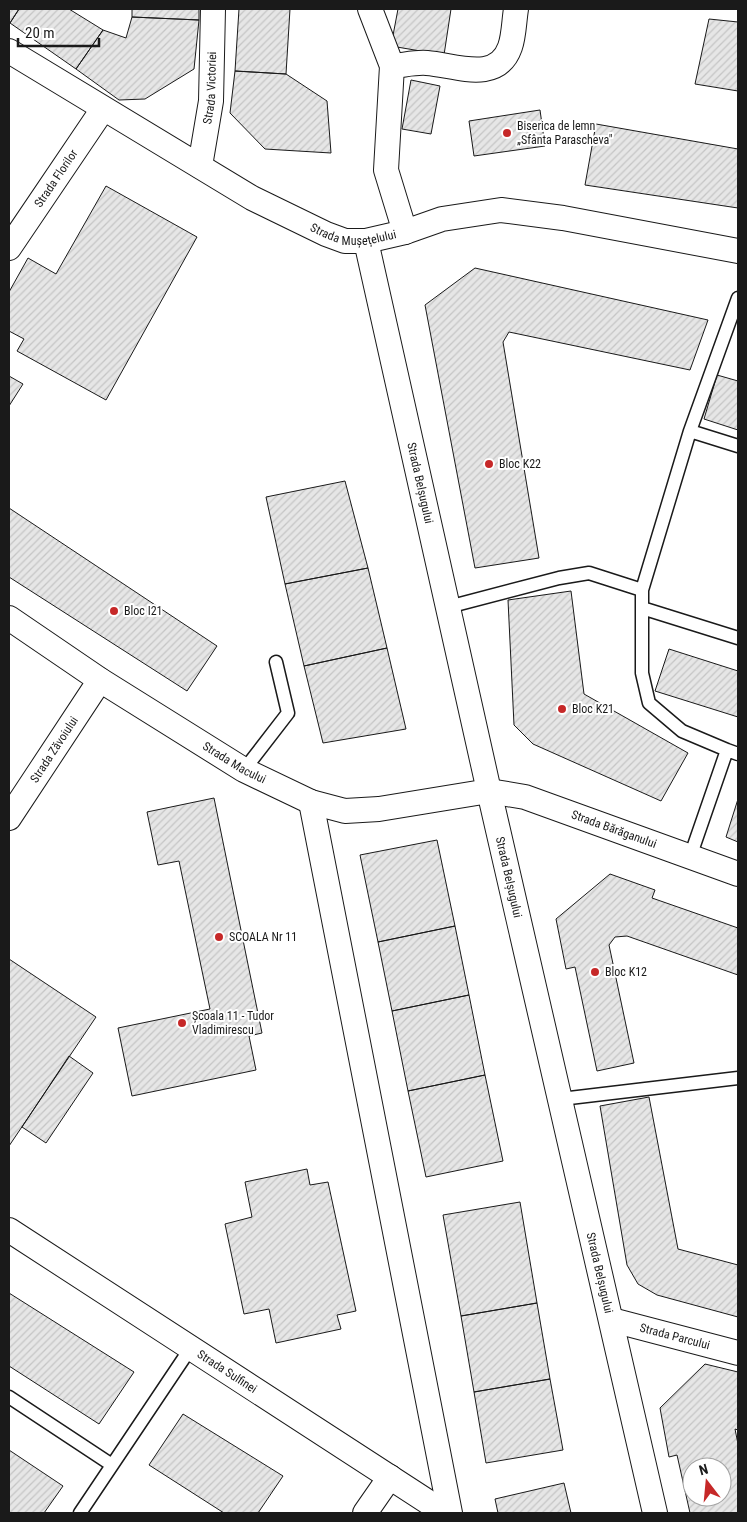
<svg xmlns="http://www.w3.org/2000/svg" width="747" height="1522" viewBox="0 0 747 1522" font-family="'Roboto Condensed',sans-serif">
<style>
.building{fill:url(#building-hatch);stroke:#1a1a1a;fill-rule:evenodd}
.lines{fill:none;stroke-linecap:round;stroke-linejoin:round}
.lane-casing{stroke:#1a1a1a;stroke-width:15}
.street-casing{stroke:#1a1a1a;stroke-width:26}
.lane{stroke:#fff;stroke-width:12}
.street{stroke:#fff;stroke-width:24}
.poi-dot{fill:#c62828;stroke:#fff;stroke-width:2}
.labels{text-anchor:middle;stroke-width:4;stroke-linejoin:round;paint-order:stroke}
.street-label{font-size:12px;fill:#1a1a1a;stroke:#fff}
.poi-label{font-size:12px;fill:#1a1a1a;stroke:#fff;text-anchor:start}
</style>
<defs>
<pattern id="building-hatch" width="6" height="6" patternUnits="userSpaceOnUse" patternTransform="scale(1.25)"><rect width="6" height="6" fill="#e6e6e6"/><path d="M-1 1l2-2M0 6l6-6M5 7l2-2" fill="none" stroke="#c5c5c5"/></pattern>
</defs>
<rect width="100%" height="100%" fill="#fff"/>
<path class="building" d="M 9,9 L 19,9 L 10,23 L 9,22 Z
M 19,9 L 69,9 L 103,30 L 76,69 L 10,23 Z
M 132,9 L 199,9 L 199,20 L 132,17 Z
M 239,9 L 290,9 L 286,74 L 235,71 Z
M 398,9 L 451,9 L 444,55 L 391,46 Z
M 132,17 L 199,20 L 194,69 L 145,99 L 119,100 L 76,69 L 103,30 L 126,38 Z
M 709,19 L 738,22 L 738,91 L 695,84 Z
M 235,71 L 286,74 L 327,101 L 331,153 L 265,149 L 230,113 Z
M 411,80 L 440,86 L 431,134 L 402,129 Z
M 540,110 L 545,146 L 474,156 L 469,121 Z
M 596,124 L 738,149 L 738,208 L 585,185 Z
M 106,186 L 197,237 L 106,400 L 17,351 L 24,339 L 9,331 L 9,292 L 28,258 L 56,274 Z
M 475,268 L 708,320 L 690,370 L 509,332 L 503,342 L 539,558 L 475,568 L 425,305 Z
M 717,375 L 738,381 L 738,430 L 704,419 Z
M 9,376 L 23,384 L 9,406 Z
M 345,481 L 368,568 L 285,584 L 266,497 Z
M 9,508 L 217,646 L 187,691 L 9,577 Z
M 368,568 L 387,648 L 304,666 L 285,584 Z
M 571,591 L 584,694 L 688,753 L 661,801 L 533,744 L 514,725 L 508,600 Z
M 387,648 L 406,729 L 323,743 L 304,666 Z
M 669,649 L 738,671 L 738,717 L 655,691 Z
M 214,798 L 262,1033 L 249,1036 L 256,1070 L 132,1096 L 118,1028 L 210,1009 L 179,861 L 158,865 L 147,812 Z
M 738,799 L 738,842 L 726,837 Z
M 437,840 L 455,926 L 378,942 L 360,855 Z
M 610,874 L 655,890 L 652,898 L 738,928 L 738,975 L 627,936 L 615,937 L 609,945 L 634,1063 L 597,1071 L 575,967 L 566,969 L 556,919 Z
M 455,926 L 469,995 L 392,1011 L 378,942 Z
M 9,959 L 96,1017 L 9,1146 Z
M 469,995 L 485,1075 L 408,1091 L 392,1011 Z
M 69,1056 L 93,1073 L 46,1143 L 22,1127 Z
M 485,1075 L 503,1161 L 426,1177 L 408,1091 Z
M 649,1097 L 678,1249 L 738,1265 L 738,1317 L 657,1295 L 638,1284 L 627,1265 L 600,1106 Z
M 307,1169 L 310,1185 L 328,1182 L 356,1311 L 337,1315 L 341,1329 L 276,1343 L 269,1309 L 244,1314 L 225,1224 L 252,1217 L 245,1182 Z
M 520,1202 L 537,1303 L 461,1316 L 443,1215 Z
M 9,1293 L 134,1372 L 99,1424 L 9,1366 Z
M 537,1303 L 550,1379 L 474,1392 L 461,1316 Z
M 705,1364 L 738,1372 L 738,1430 L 735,1429 L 738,1444 L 738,1513 L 690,1513 L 677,1455 L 669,1457 L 660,1408 ZM 692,1467 L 722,1467 L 722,1497 L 692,1497 Z
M 550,1379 L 563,1450 L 486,1463 L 474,1392 Z
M 183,1414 L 283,1476 L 258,1513 L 224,1513 L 149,1465 Z
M 9,1450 L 63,1486 L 44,1513 L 9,1513 Z
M 564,1483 L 571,1513 L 498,1513 L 495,1499 Z"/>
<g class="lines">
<defs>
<path id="lane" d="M 690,431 L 738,446
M 448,607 L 559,578 L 589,573 L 642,590
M 642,608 L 738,638
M 727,750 L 682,731 L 649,703 L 642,673 L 642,590 L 690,431 L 738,298
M 244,770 L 288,713 L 276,662
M 690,857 L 727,750 L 738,754
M 561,1099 L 738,1078
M 9,1397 L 112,1465
M 80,1513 L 190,1349"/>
<g id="street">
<path d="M 370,9 L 392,66 L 386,170 L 405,232"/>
<path id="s1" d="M 9,51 L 252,198 L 326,234 L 345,241 L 366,241 L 405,232 L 442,219 L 501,210 L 563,218 L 738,251"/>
<path d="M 392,66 C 404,65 416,62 427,63 C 455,65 497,84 510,47 C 514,36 514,21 516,9"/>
<path id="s2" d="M 200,166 L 211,101 L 213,9"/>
<path id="s3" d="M 366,241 L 489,791 L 655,1513"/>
<path id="s4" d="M 9,248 L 103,109"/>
<path id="s5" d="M 9,618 L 100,680 L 244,770 L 311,802 L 345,811 L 379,809 L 489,791 L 525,797 L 738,874"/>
<path d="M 311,802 L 450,1513"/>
<path id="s6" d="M 9,818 L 100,680"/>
<path id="s7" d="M 9,1230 L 445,1513"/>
<path id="s8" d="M 612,1320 L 738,1353"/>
<path d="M 365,1513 L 390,1477"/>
</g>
</defs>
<use href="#lane" class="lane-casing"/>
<use href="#street" class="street-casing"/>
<use href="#lane" class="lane"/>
<use href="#street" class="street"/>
</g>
<g class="poi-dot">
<circle cx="507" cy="133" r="5"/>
<circle cx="489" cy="464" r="5"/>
<circle cx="114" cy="611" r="5"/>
<circle cx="562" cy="709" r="5"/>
<circle cx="219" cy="937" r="5"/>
<circle cx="595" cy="972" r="5"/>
<circle cx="182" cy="1023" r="5"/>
</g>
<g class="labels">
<g class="street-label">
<text dy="4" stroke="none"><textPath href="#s2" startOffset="79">Strada Victoriei</textPath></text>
<text dy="4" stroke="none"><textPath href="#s4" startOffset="84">Strada Florilor</textPath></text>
<text dy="4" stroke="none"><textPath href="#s1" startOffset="394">Strada Mușețelului</textPath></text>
<text dy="4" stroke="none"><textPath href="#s3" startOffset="248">Strada Belșugului</textPath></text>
<text dy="4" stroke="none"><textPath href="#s6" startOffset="82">Strada Zăvoiului</textPath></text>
<text dy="4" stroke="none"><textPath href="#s5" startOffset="268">Strada Macului</textPath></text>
<text dy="4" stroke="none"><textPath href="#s5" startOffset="666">Strada Bărăganului</textPath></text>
<text dy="4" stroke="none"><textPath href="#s3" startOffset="652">Strada Belșugului</textPath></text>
<text dy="4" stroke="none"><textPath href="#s3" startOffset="1058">Strada Belșugului</textPath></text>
<text dy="4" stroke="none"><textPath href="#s8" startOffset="65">Strada Parcului</textPath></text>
<text dy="4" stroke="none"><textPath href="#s7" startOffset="260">Strada Sulfinei</textPath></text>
</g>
<g class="poi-label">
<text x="517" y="130">Biserica de lemn<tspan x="517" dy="14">„Sfânta Parascheva"</tspan></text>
<text x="499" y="468">Bloc K22</text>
<text x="124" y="615">Bloc I21</text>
<text x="572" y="713">Bloc K21</text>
<text x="229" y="941">SCOALA Nr 11</text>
<text x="605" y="976">Bloc K12</text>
<text x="192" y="1020">Școala 11 - Tudor<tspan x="192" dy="14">Vladimirescu</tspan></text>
</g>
</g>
<rect width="747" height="1522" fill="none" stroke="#1a1a1a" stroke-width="20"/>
<g transform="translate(707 1482) rotate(344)"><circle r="24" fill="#ffffff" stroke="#a3a3a3"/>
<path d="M0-4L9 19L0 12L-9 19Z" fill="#c62828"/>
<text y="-8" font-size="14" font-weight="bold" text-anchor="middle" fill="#1a1a1a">N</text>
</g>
<path d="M18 38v8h81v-8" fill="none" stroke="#1a1a1a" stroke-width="2.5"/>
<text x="25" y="38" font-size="15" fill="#1a1a1a" stroke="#ffffff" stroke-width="4" paint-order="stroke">20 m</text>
</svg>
